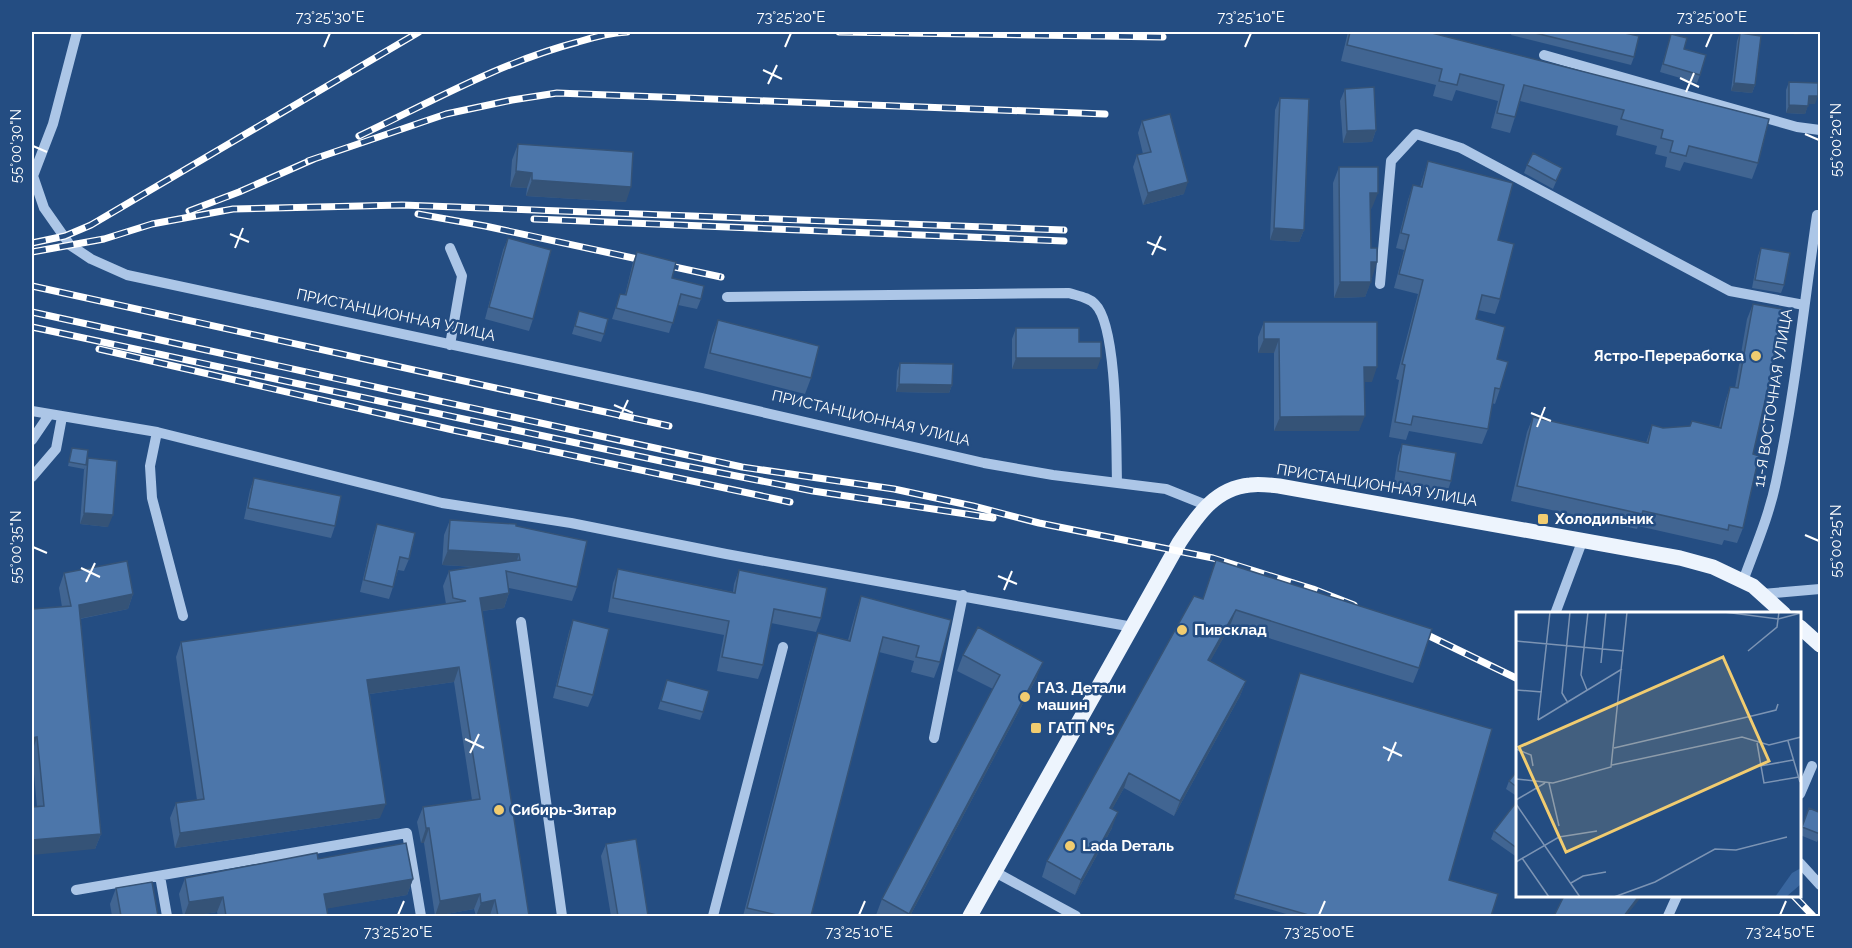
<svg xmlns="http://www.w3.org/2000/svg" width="1852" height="948" viewBox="0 0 1852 948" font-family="Raleway,sans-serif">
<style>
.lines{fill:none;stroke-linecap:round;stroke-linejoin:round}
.minor{stroke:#acc6e7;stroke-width:10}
.major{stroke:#edf4fd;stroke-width:15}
.rail-casing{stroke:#fff;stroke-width:7}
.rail{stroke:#244d82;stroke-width:4.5;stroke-dasharray:14;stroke-linecap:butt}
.wall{fill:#416592}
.shaded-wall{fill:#355377}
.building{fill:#4c76aa;stroke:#355377;stroke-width:1.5}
.ticks{fill:none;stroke:#fff;stroke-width:2}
.poi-dot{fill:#f1cc70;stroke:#244d82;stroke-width:2}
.labels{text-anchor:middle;stroke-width:5;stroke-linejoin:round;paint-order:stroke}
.street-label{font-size:15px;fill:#fff;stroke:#244d82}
.poi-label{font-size:15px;font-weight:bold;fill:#fff;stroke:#244d82;text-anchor:start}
.inset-road{fill:none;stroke:#7c94b4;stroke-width:1.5}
.view{fill:#f1cc70;fill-opacity:0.15;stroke:#f1cc70;stroke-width:3}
.inset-edge{fill:none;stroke:#fff;stroke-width:3}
.neatline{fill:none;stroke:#fff;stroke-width:2}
.ticks-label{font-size:15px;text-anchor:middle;fill:#fff}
</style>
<rect width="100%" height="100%" fill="#244d82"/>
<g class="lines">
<path class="minor" d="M 1544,55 L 1797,127 L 1820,130
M 33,176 L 44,208 L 70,245 L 91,259 L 127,275 L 701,398 L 984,463 L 1053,475 L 1166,489 L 1206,505
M 33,176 L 53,124 L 77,32
M 450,248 L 462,276 L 450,345
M 1380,284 L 1391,161 L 1416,134 L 1461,148 L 1730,291 L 1804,305
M 727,297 L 1069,293 C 1078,296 1088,297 1095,304 C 1118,326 1116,447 1117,483
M 32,411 L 157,432 L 442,503 L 571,523 L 726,554 L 1133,627
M 157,432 L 150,466 L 152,498 L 183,616
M 32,440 L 49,415
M 32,477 L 56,449 L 62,417
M 1743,581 C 1755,548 1769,516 1776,482 C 1795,394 1804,304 1817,215
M 1762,594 L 1820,589
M 1555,614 L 1583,539
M 521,622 L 562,916
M 934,738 L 963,595
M 1800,794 L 1812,766
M 1800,863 L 1820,885
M 995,872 L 1076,916
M 160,876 L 167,916
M 76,890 L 407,833 L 421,916
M 713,916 L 783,647
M 1668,916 L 1677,896"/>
<path class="major" d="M 1800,627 L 1820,645
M 970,916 L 1179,543 C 1197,516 1215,488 1250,485 C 1259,484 1270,485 1279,486 L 1680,558 L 1713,567 L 1753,586 L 1784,614"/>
<defs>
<path id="rail" d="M 839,32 L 1163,37
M 359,136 C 431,102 501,62 578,42 C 594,37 610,33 627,32
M 308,161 L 446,114 L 512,100 L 557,93 L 1105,114
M 189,211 L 239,192 L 314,159
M 418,214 L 485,226 L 721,277
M 534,219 L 1064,241
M 32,243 L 65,236 L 91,225 L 419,32
M 32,252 L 104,239 L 152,224 L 233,209 L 402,205 L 1064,230
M 32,286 L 669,426
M 32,312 L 742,467 L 894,489 L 973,506 L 1039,523 L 1213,558 L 1313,589 L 1354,605
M 32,327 L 675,464 L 813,491 L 993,518
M 99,349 L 453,430 L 790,502
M 1415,629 L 1518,679
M 1794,896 L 1813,916"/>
</defs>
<use href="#rail" class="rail-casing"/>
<use href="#rail" class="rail"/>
</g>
<path class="wall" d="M 1348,32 L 1428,32 L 1758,163 L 1752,179 L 1684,162 L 1680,171 L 1665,167 L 1667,157 L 1655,154 L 1657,146 L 1616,135 L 1618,126 L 1520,101 L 1510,133 L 1491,128 L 1498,101 L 1456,90 L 1452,101 L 1433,96 L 1436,85 L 1341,61 Z
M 1512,32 L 1620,32 L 1634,57 L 1631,65 L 1511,35 Z
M 1740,33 L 1755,85 L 1752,93 L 1731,91 L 1737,41 Z
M 1671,34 L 1684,49 L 1700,75 L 1697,83 L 1660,72 Z
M 1789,82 L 1815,104 L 1808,104 L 1805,114 L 1786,113 L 1786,90 Z
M 1345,89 L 1376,130 L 1372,142 L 1343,143 L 1340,101 Z
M 1280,98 L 1304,230 L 1299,242 L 1270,240 L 1275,110 Z
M 1142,121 L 1184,194 L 1143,205 L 1133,167 L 1137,155 L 1143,154 L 1138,133 Z
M 518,144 L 626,202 L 526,196 L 527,188 L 510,187 L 512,160 Z
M 1428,161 L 1498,240 L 1500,299 L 1495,314 L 1478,310 L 1476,319 L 1497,359 L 1500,389 L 1495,404 L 1492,403 L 1488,429 L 1482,444 L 1409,431 L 1406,440 L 1389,437 L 1399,380 L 1396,379 L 1418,294 L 1394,288 L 1404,250 L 1396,248 L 1408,200 L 1413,185 L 1420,187 Z
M 1527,165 L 1562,168 L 1553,189 L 1524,173 Z
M 1339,167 L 1372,208 L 1370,209 L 1372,278 L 1365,297 L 1334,298 L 1333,183 Z
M 508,238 L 533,319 L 529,331 L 485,319 L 503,250 Z
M 1761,248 L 1784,285 L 1781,293 L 1752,288 L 1758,256 Z
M 637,252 L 701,299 L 697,309 L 678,305 L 669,333 L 612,319 L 620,294 L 625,295 L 633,262 Z
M 1753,304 L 1753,454 L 1743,528 L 1737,543 L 1724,540 L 1722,545 L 1638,526 L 1637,529 L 1511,501 L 1527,432 L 1533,417 L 1646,443 L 1652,425 L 1663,428 L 1690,426 L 1692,421 L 1719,427 L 1725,402 L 1730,387 L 1735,388 L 1747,319 Z
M 579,311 L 604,334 L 601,342 L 572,334 Z
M 718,320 L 811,378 L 805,394 L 704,368 L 712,336 Z
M 1264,322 L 1372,382 L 1364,382 L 1359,431 L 1274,431 L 1274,353 L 1258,353 L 1258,337 Z
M 1016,328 L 1079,342 L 1097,369 L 1012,369 L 1012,339 Z
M 900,363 L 952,385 L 949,393 L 896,392 L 897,371 Z
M 1402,444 L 1451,481 L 1447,493 L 1394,483 L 1398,456 Z
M 72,448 L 86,465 L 84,469 L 68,466 Z
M 88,458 L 108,527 L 80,524 L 84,470 Z
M 254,478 L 335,526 L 331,538 L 244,519 L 250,490 Z
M 450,520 L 516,526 L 577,587 L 572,601 L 509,588 L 509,593 L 504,608 L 482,611 L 529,916 L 490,916 L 490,915 L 476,916 L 474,909 L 435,916 L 424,843 L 421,843 L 417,822 L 423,807 L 472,800 L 454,682 L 370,694 L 380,818 L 175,848 L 170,818 L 176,803 L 197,800 L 176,657 L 181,642 L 446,604 L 443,586 L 449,571 L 475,567 L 442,565 L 444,535 Z
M 377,524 L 409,559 L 404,571 L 398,570 L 393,587 L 389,599 L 360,592 L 373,536 Z
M 1216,560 L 1419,668 L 1413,683 L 1230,626 L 1210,661 L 1246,681 L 1240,696 L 1174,816 L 1124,788 L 1112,809 L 1112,828 L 1075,895 L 1042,877 L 1047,861 L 1203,599 Z
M 618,569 L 733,592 L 734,584 L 739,570 L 821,618 L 816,632 L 771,623 L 763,665 L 758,679 L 717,671 L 724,635 L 608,612 L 613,583 Z
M 64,573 L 133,594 L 128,609 L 80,619 L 101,834 L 95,849 L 37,807 L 32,752 L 32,609 L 62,607 L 59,588 Z
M 861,596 L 940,662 L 934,678 L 911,672 L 914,661 L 879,652 L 811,916 L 743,916 L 813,648 L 818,633 L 848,640 L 856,611 Z
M 573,620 L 593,695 L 588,707 L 553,698 L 569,632 Z
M 963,655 L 1037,677 L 910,916 L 879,916 L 876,915 L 882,899 L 993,689 L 957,671 Z
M 1298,678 L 1449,880 L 1491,916 L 1293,916 L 1234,899 Z
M 667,680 L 703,712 L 700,720 L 658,709 Z
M 1518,770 L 1518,797 L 1506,789 L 1509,781 Z
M 1518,800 L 1518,858 L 1491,839 L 1494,831 Z
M 1802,827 L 1821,833 L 1817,842 L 1800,835 Z
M 606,844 L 648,916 L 611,916 L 601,856 Z
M 318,859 L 413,879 L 407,895 L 327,908 L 328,916 L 218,916 L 217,912 L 191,916 L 183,916 L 179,894 L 185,878 Z
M 116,888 L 158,916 L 112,916 L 110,904 Z"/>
<path class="shaded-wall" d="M 1795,32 L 1821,32 L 1794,35 Z
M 1734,83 L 1755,85 L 1752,93 L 1731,91 Z
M 1809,96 L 1818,96 L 1815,104 L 1806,104 Z
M 1789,105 L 1808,106 L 1805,114 L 1786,113 Z
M 1376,130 L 1372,142 L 1343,143 L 1347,131 Z
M 516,171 L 532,173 L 527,188 L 510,187 Z
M 532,180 L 631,187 L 626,202 L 526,196 Z
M 1188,182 L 1184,194 L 1143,205 L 1148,193 Z
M 1370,193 L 1378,193 L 1372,208 L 1364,209 Z
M 1274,228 L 1304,230 L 1299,242 L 1270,240 Z
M 1371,262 L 1377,262 L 1372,278 L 1365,278 Z
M 1340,282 L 1371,282 L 1365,297 L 1334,298 Z
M 1264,339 L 1279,339 L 1274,353 L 1258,353 Z
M 1016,358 L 1101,358 L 1097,369 L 1012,369 Z
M 1364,367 L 1377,367 L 1372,382 L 1359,382 Z
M 899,384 L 952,385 L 949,393 L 896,392 Z
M 1365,416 L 1359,431 L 1274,431 L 1280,417 Z
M 84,513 L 113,515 L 108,527 L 80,524 Z
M 448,550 L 519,554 L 514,569 L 442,565 Z
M 509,593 L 504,608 L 474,612 L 480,598 Z
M 133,594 L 128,609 L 73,620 L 79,605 Z
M 1236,610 L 1230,626 L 1202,676 L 1208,660 Z
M 1043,662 L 1037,677 L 910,916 L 908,916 Z
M 459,667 L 454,682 L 362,695 L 367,680 Z
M 1246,681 L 1240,696 L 1174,816 L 1180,801 Z
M 37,737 L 32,752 L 32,738 Z
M 1129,773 L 1124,788 L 1104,824 L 1110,808 Z
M 386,804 L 380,818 L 175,848 L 180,833 Z
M 1118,812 L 1112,828 L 1075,895 L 1081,880 Z
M 426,828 L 429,828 L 424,843 L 421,843 Z
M 101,834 L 95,849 L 32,855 L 32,840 Z
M 413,879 L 407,895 L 319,910 L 324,894 Z
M 480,894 L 474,909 L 435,916 L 440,901 Z
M 1639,896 L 1642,896 L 1626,916 L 1624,916 Z
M 223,897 L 217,912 L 191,916 L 184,916 L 189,902 Z
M 495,900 L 490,915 L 476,916 L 481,903 Z"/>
<path class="building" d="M 1350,32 L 1428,32 L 1769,119 L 1758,163 L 1689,146 L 1686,156 L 1670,152 L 1673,141 L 1661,138 L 1663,130 L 1621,119 L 1624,110 L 1524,85 L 1515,117 L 1497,113 L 1504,85 L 1460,74 L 1457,85 L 1439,81 L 1442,69 L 1347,45 Z
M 1531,32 L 1620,32 L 1639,36 L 1634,57 Z
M 1740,33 L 1761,36 L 1755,85 L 1734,83 Z
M 1671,34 L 1687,38 L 1684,49 L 1706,55 L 1700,75 L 1663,64 Z
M 1789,82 L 1818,83 L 1818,96 L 1809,96 L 1808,106 L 1789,105 Z
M 1374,87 L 1376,130 L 1347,131 L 1345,89 Z
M 1280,98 L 1309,99 L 1304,230 L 1274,228 Z
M 1170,114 L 1188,182 L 1148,193 L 1137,155 L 1151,152 L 1142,121 Z
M 518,144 L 633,152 L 631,187 L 532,180 L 532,173 L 516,171 Z
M 1533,153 L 1562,168 L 1556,181 L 1527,165 Z
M 1428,161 L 1513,183 L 1498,240 L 1514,244 L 1500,299 L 1482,295 L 1476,319 L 1505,327 L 1497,359 L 1508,362 L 1500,389 L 1495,388 L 1488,429 L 1413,416 L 1411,425 L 1395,422 L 1405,365 L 1402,364 L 1423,280 L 1399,274 L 1409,235 L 1401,233 L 1413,185 L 1422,187 Z
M 1339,167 L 1378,167 L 1378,193 L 1370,193 L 1371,248 L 1377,248 L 1377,262 L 1371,262 L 1371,282 L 1340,282 Z
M 508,238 L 551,250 L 533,319 L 489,307 Z
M 1761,248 L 1790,253 L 1784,285 L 1755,280 Z
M 637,252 L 676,262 L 672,278 L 704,286 L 701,299 L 681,294 L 673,323 L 616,308 L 620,294 L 626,295 Z
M 1753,304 L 1782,309 L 1770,379 L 1753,454 L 1759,456 L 1743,528 L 1729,525 L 1728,530 L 1643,511 L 1642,514 L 1517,486 L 1533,417 L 1648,443 L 1652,425 L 1663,428 L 1690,426 L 1692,421 L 1721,428 L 1730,387 L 1738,388 Z
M 579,311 L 608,319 L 604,334 L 575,326 Z
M 718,320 L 819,346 L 811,378 L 710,353 Z
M 1264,322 L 1377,322 L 1377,367 L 1364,367 L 1365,416 L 1280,417 L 1279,339 L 1264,339 Z
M 1016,328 L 1079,328 L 1079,342 L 1101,342 L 1101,358 L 1016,358 Z
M 900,363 L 953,364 L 952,385 L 899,384 Z
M 1402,444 L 1456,453 L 1451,481 L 1398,471 Z
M 72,448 L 88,450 L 86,465 L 69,462 Z
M 88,458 L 117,461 L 113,515 L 84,513 Z
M 254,478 L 341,496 L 335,526 L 248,508 Z
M 450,520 L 516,524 L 516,526 L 587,541 L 577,587 L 506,571 L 509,593 L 480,598 L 529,916 L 498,916 L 495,900 L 481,903 L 480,894 L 440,901 L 429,828 L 426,828 L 423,807 L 480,799 L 459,667 L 367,680 L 386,804 L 180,833 L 176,803 L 204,799 L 181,642 L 466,601 L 453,598 L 449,571 L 520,560 L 519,554 L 448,550 Z
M 377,524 L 415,533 L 409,559 L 400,557 L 393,587 L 364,580 Z
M 1216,560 L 1432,629 L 1419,668 L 1236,610 L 1208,660 L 1246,681 L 1180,801 L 1129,773 L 1110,808 L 1118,812 L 1081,880 L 1047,861 L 1194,596 L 1203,599 Z
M 127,561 L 133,594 L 79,605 L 101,834 L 32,840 L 32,807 L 44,806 L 37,737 L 32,738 L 32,609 L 71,606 L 64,573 Z
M 618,569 L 735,593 L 739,570 L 827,588 L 821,618 L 774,609 L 763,665 L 722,657 L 729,621 L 613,598 Z
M 861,596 L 951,620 L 940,662 L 916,657 L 919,646 L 883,637 L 811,916 L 781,916 L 747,908 L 818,633 L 850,641 Z
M 573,620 L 609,629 L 593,695 L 557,686 Z
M 978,627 L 1043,662 L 909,914 L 882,899 L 1000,675 L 963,655 Z
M 1300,673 L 1492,729 L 1449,880 L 1498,894 L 1491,916 L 1312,916 L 1235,894 Z
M 667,680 L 709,691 L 703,712 L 661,701 Z
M 1518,770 L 1518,788 L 1509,781 Z
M 1518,800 L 1518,849 L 1494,831 Z
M 1809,808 L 1821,813 L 1820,834 L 1802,827 Z
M 636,839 L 648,916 L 618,916 L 606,844 Z
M 406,843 L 413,879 L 324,894 L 328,916 L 226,916 L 223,897 L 189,902 L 185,878 L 317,853 L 318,859 Z
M 152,882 L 158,916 L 121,916 L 116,888 Z
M 1564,896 L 1639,896 L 1624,916 L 1554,916 Z"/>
<path class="ticks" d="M 324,47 L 330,33M 785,47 L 791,33M 1245,47 L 1251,33M 1706,47 L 1712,33M 763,70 L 782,79M 1680,78 L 1699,87M 768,84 L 777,65M 1686,92 L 1694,73M 1805,134 L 1819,140M 33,146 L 47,152M 230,234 L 249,242M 1147,242 L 1166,250M 235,248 L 243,228M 1152,255 L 1161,236M 614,405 L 633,413M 1531,413 L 1551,421M 619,419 L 628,400M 1537,427 L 1545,407M 1805,535 L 1819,541M 33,547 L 47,553M 81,568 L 100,577M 998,576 L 1017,584M 86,582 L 95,563M 1004,590 L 1012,571M 465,739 L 484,748M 1383,747 L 1402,756M 470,753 L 479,734M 1388,761 L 1396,742M 398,915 L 404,901M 859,915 L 865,901M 1319,915 L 1325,901M 1780,915 L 1786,901"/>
<g class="poi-dot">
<circle cx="1756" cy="356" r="6"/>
<rect x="1537" y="513" width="12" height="12" rx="3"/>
<circle cx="1182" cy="630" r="6"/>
<circle cx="1025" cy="697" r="6"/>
<rect x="1030" y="722" width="12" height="12" rx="3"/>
<circle cx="499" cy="810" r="6"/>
<circle cx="1070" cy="846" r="6"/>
</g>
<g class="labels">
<g class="street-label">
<text transform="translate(396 315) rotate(12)" y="5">ПРИСТАНЦИОННАЯ УЛИЦА</text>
<text transform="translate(1773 398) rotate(-81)" y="5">11-Я ВОСТОЧНАЯ УЛИЦА</text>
<text transform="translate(871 418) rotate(13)" y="5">ПРИСТАНЦИОННАЯ УЛИЦА</text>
<text transform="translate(1377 485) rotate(9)" y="5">ПРИСТАНЦИОННАЯ УЛИЦА</text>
</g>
<g class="poi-label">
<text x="1744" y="361" text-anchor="end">Ястро-Переработка</text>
<text x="1555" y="524">Холодильник</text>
<text x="1194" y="635">Пивсклад</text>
<text x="1037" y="693">ГАЗ. Детали<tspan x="1037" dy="17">машин</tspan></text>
<text x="1048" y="733">ГАТП №5</text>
<text x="511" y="815">Сибирь-Зитар</text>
<text x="1082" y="851">Lada Dеталь</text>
</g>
</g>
<g transform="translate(1516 612)">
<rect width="285" height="285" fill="#244d82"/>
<path d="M 285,256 L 285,272 L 270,285 L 259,285 L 276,261 Z" fill="#39669f"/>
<path class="inset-road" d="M 208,0 L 262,7 L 263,0M 0,29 L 108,39M 232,39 L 261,15 L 262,7 L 285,1M 85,51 L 90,0M 0,78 L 26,80M 71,78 L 65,63 L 72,0M 52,91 L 46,81 L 54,0M 22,108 L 34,0M 22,108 L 106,57M 272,129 L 284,170M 241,131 L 248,171 L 283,165M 98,136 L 240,103 L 260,98 L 262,92M 0,137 L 15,143 L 17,154M 96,153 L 226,125 L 253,133 L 285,125M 244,154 L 277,148M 0,167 L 37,171 L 95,155 L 111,0M 33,171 L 43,214M 0,188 L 29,171M 0,192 L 64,285M 6,246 L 33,285M 0,250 L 43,225 L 81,219M 55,271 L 67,264 L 90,260M 98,285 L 139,270 L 199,237 L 220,238 L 271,225"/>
<path class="view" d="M 207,45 L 253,149 L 50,240 L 3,135 Z"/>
<rect width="285" height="285" class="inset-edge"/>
</g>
<rect width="1852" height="948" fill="none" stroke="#244d82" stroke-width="66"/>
<rect x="33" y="33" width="1786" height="882" class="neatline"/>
<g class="ticks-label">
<text x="330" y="22">73°25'30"E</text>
<text x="791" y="22">73°25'20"E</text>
<text x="1251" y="22">73°25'10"E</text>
<text x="1712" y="22">73°25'00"E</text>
<text transform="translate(1836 140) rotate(-90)" y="5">55°00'20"N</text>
<text transform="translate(16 146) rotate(-90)" y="5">55°00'30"N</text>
<text transform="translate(1836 541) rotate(-90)" y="5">55°00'25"N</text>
<text transform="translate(16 547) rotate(-90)" y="5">55°00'35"N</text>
<text x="398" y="937">73°25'20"E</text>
<text x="859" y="937">73°25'10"E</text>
<text x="1319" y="937">73°25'00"E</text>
<text x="1780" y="937">73°24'50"E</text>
</g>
</svg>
